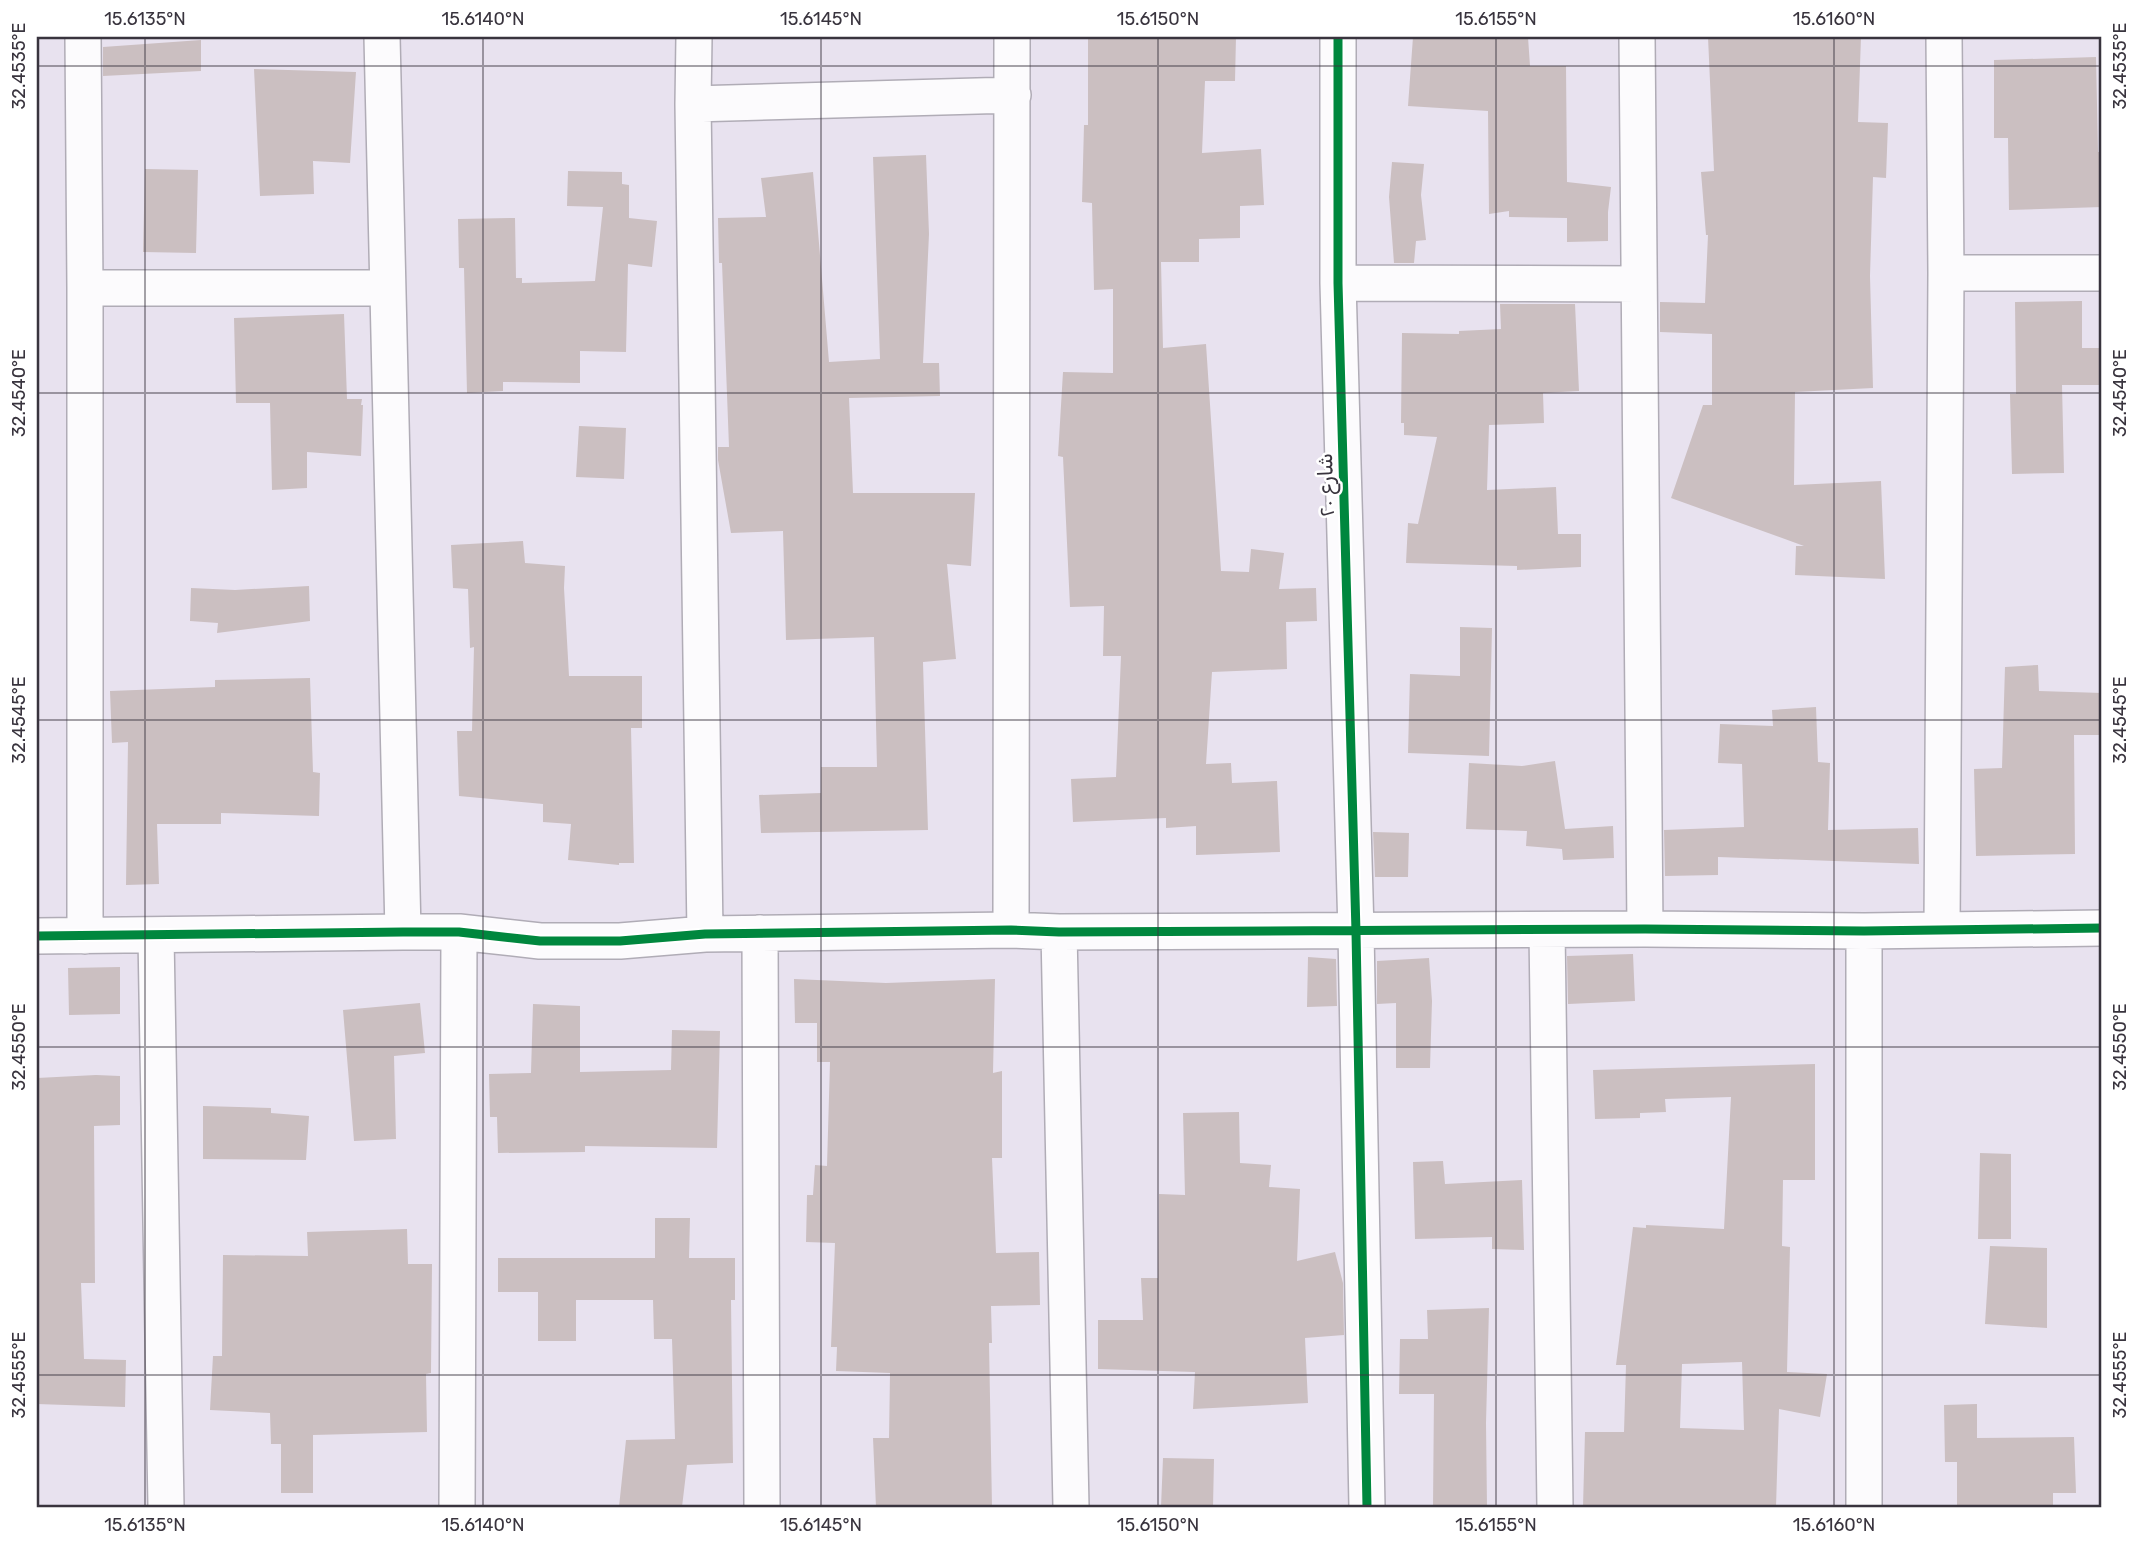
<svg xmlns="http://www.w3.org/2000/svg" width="2139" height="1544" viewBox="0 0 2139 1544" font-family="Rubik,'Noto Sans Arabic',sans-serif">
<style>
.building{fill:#cbbfc1;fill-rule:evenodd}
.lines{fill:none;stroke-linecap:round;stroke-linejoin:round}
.minor-casing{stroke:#b0acb6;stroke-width:38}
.minor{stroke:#fcfbfd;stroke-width:35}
.cycleway-casing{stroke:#fff;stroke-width:13}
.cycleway{stroke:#00873e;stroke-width:9}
.ticks{fill:none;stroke:#39343e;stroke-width:2;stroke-opacity:0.45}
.labels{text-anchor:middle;stroke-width:5;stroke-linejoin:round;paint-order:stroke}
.street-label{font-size:21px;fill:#39343e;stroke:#fff}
.neatline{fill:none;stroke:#39343e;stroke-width:2.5}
.ticks-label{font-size:18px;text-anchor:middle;fill:#39343e}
</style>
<rect width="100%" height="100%" fill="#e8e2ef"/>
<path class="building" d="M 1088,37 L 1236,37 L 1235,81 L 1205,81 L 1202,153 L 1261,149 L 1264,205 L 1240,206 L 1240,238 L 1199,239 L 1199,262 L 1161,262 L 1163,348 L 1206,344 L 1221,571 L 1249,572 L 1251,549 L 1284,553 L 1279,589 L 1316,588 L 1317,621 L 1286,622 L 1287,669 L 1212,672 L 1206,764 L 1231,763 L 1232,783 L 1277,781 L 1280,852 L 1196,855 L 1196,826 L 1166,828 L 1166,818 L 1073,822 L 1071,779 L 1116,777 L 1121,656 L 1103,656 L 1104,606 L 1070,607 L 1063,457 L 1058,456 L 1063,372 L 1113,373 L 1113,289 L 1094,290 L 1092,203 L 1082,202 L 1084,125 L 1088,125 Z
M 1413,37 L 1528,37 L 1530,66 L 1566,66 L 1567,182 L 1611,187 L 1608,212 L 1608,241 L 1567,242 L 1567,218 L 1509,217 L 1509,211 L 1489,214 L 1488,111 L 1408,106 Z
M 1708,37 L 1861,37 L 1858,122 L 1888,123 L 1886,178 L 1873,177 L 1870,276 L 1873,388 L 1795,392 L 1794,485 L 1881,481 L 1885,579 L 1795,575 L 1796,546 L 1804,546 L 1671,498 L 1703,405 L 1712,405 L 1712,334 L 1660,332 L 1660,302 L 1705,303 L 1708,235 L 1706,235 L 1701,172 L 1714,171 Z
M 201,40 L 201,71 L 103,76 L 103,47 Z
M 2096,57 L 2098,152 L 2102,152 L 2102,207 L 2009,210 L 2008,138 L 1994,138 L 1994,60 Z
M 254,69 L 356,72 L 350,163 L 313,161 L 314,194 L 260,196 Z
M 926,155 L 929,234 L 923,363 L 939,363 L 940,396 L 849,398 L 853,493 L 975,493 L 971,566 L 947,564 L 956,659 L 923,662 L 928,830 L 761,833 L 759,795 L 821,793 L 821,767 L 877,767 L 874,637 L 786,640 L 783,531 L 731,533 L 718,460 L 718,447 L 729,447 L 722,263 L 719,263 L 718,218 L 766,217 L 761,178 L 813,172 L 829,362 L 880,359 L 873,157 Z
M 1392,162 L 1424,164 L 1421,195 L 1426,240 L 1416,241 L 1414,263 L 1394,263 L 1389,197 Z
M 145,169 L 198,170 L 196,253 L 143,252 Z
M 568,171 L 622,172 L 622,184 L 629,185 L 629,218 L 657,221 L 652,267 L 628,264 L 626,352 L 580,351 L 580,383 L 503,382 L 503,391 L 467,393 L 464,268 L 459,268 L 458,219 L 515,218 L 516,278 L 522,278 L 522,283 L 595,281 L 603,207 L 567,206 Z
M 2082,301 L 2082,348 L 2100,348 L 2100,385 L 2062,385 L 2064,473 L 2012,474 L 2010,394 L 2016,394 L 2015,302 Z
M 1500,304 L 1575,304 L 1579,391 L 1543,393 L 1544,423 L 1489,425 L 1487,490 L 1556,487 L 1558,534 L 1581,534 L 1581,567 L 1517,570 L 1517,566 L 1406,563 L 1408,523 L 1418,524 L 1437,437 L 1404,435 L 1404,423 L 1401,423 L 1402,333 L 1459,334 L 1459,331 L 1501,329 Z
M 344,314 L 347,399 L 362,399 L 361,405 L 363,405 L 361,456 L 307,452 L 307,488 L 272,490 L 270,403 L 236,403 L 234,318 Z
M 579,426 L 626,428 L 624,479 L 576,477 Z
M 523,541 L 525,563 L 565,566 L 564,588 L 569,676 L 642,676 L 642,728 L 631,728 L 634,863 L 619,863 L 619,865 L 568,860 L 571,824 L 543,822 L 543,804 L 459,796 L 457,731 L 472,731 L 474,647 L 470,648 L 468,589 L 453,588 L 451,545 Z
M 309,586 L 310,621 L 217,633 L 218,623 L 190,621 L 191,588 L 235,590 Z
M 1460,627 L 1492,628 L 1489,756 L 1408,753 L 1410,674 L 1460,676 Z
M 2038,665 L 2039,691 L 2102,693 L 2102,735 L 2074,735 L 2075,854 L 1976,856 L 1974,769 L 2002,768 L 2005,667 Z
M 310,678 L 313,772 L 320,773 L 319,816 L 221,813 L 221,824 L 157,824 L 159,884 L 126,885 L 128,742 L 112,743 L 110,691 L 215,687 L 215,680 Z
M 1816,707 L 1818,762 L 1830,763 L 1828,830 L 1918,828 L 1919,864 L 1718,857 L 1718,875 L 1665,876 L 1664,830 L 1744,827 L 1742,764 L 1718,763 L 1720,724 L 1773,726 L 1772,710 Z
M 1555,761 L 1565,829 L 1613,826 L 1614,858 L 1563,860 L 1562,849 L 1526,846 L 1527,831 L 1466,829 L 1469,763 L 1522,766 Z
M 1373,832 L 1409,833 L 1408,877 L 1375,877 Z
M 1633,954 L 1635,1001 L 1568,1004 L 1567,956 Z
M 1308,957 L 1336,959 L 1337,1006 L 1307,1007 Z
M 1429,958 L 1432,1001 L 1430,1068 L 1396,1068 L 1396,1003 L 1377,1004 L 1377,961 Z
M 120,967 L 120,1014 L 69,1015 L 68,968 Z
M 794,979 L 886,983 L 995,979 L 993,1073 L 1002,1071 L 1002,1158 L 992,1158 L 996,1253 L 1039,1252 L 1040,1305 L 991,1306 L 992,1343 L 989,1343 L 992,1507 L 876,1507 L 873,1438 L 889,1438 L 890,1373 L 836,1371 L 837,1347 L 831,1347 L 835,1243 L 806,1242 L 807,1195 L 813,1195 L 815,1165 L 827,1166 L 830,1062 L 817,1062 L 817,1023 L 795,1023 Z
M 420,1003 L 425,1053 L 394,1056 L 396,1139 L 354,1141 L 343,1010 Z
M 533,1004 L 580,1006 L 580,1072 L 671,1070 L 672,1030 L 720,1031 L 717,1148 L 585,1146 L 585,1152 L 498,1153 L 497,1117 L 490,1117 L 489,1074 L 531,1073 Z
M 1815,1064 L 1815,1180 L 1783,1180 L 1782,1246 L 1790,1247 L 1787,1372 L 1827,1374 L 1820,1417 L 1779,1409 L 1776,1507 L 1583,1507 L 1585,1432 L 1624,1432 L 1626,1365 L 1616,1365 L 1633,1227 L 1646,1228 L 1646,1225 L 1724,1229 L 1731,1097 L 1665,1099 L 1666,1112 L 1640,1113 L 1640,1118 L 1595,1119 L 1593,1070 ZM 1742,1362 L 1744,1430 L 1680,1428 L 1682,1364 Z
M 96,1075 L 120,1076 L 120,1125 L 94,1126 L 95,1283 L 81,1283 L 84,1359 L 126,1360 L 125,1407 L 37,1404 L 37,1078 Z
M 203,1106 L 271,1108 L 271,1113 L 309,1116 L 306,1160 L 203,1159 Z
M 1239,1112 L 1240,1163 L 1271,1165 L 1269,1187 L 1300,1189 L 1297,1261 L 1335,1252 L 1343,1283 L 1344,1335 L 1305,1338 L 1308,1403 L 1193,1409 L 1195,1372 L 1098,1369 L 1098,1320 L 1143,1320 L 1141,1278 L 1158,1278 L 1159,1194 L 1185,1195 L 1183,1113 Z
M 1980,1153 L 2011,1154 L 2011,1239 L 1978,1239 Z
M 1443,1161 L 1445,1184 L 1522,1180 L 1524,1250 L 1492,1249 L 1492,1237 L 1415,1239 L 1413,1162 Z
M 655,1218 L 690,1218 L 689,1258 L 735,1258 L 735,1300 L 731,1300 L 733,1463 L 687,1465 L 682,1507 L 619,1507 L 626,1440 L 675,1439 L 672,1339 L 654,1339 L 653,1300 L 576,1300 L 576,1341 L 538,1341 L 538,1292 L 498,1292 L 498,1258 L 655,1258 Z
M 407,1229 L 408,1264 L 432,1264 L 431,1373 L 426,1374 L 427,1432 L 313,1435 L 313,1493 L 281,1493 L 281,1444 L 271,1444 L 270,1413 L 210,1410 L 213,1356 L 222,1356 L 223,1255 L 308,1256 L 307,1232 Z
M 1990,1246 L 2047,1248 L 2047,1328 L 1985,1324 Z
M 1489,1308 L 1486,1423 L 1487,1507 L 1433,1507 L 1434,1394 L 1399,1394 L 1400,1339 L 1428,1339 L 1427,1310 Z
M 1977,1404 L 1977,1438 L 2074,1437 L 2076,1493 L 2053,1493 L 2053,1507 L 1957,1507 L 1957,1462 L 1945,1462 L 1944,1405 Z
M 1163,1458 L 1214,1459 L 1213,1507 L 1161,1507 Z"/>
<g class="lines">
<defs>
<path id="minor" d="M 83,37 L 85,288 L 85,936
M 382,37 L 403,932
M 694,37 L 693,104 L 705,934
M 1338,37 L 1338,283 L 1356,932 L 1367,1507
M 1637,37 L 1645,929
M 693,104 L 1013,95
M 1946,273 L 2102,273
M 1338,283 L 1639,284
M 85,288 L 387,288
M 1011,930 L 1012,37
M 1547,930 L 1555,1507
M 1942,930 L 1946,273 L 1944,37
M 1864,931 L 1864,1507
M 1059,932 L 1071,1507
M 760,933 L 762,1507
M 37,936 L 403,932 L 459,932 L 540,941 L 620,941 L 705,934 L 1011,930 L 1059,932 L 1645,929 L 1864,931 L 2102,928
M 156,936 L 166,1507
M 457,1507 L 459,932"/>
</defs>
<use href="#minor" class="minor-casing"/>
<use href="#minor" class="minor"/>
<defs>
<path id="cycleway" d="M 1338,37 L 1338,283 L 1356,932 L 1367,1507
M 37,936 L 403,932 L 459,932 L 540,941 L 620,941 L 705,934 L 1011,930 L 1059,932 L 1645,929 L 1864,931 L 2102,928"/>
</defs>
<use href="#cycleway" class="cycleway-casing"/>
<use href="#cycleway" class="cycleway"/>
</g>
<path class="ticks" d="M 145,37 L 145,1507M 483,37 L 483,1507M 821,37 L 821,1507M 1158,37 L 1158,1507M 1496,37 L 1496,1507M 1834,37 L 1834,1507M 37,66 L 2102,66M 37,393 L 2102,393M 37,720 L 2102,720M 37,1047 L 2102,1047M 37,1375 L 2102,1375"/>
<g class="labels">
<g class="street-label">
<text transform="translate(1326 485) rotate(-92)" y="7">شارع ٢٠</text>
</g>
</g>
<rect width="2139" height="1544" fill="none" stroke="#ffffff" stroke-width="77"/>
<rect x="38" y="38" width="2062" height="1468" class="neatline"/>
<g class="ticks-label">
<text x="145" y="25">15.6135°N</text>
<text x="483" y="25">15.6140°N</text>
<text x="821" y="25">15.6145°N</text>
<text x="1158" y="25">15.6150°N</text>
<text x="1496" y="25">15.6155°N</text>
<text x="1834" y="25">15.6160°N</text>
<text transform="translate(2120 66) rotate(-90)" y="6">32.4535°E</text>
<text transform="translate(19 66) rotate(-90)" y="6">32.4535°E</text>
<text transform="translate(2120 393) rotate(-90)" y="6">32.4540°E</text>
<text transform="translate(19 393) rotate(-90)" y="6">32.4540°E</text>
<text transform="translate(2120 720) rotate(-90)" y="6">32.4545°E</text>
<text transform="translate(19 720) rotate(-90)" y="6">32.4545°E</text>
<text transform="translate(19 1047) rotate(-90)" y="6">32.4550°E</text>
<text transform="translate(2120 1047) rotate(-90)" y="6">32.4550°E</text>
<text transform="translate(2120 1375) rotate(-90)" y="6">32.4555°E</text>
<text transform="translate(19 1375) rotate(-90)" y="6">32.4555°E</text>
<text x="145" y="1531">15.6135°N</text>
<text x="483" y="1531">15.6140°N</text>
<text x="821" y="1531">15.6145°N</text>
<text x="1158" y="1531">15.6150°N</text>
<text x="1496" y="1531">15.6155°N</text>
<text x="1834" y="1531">15.6160°N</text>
</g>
</svg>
